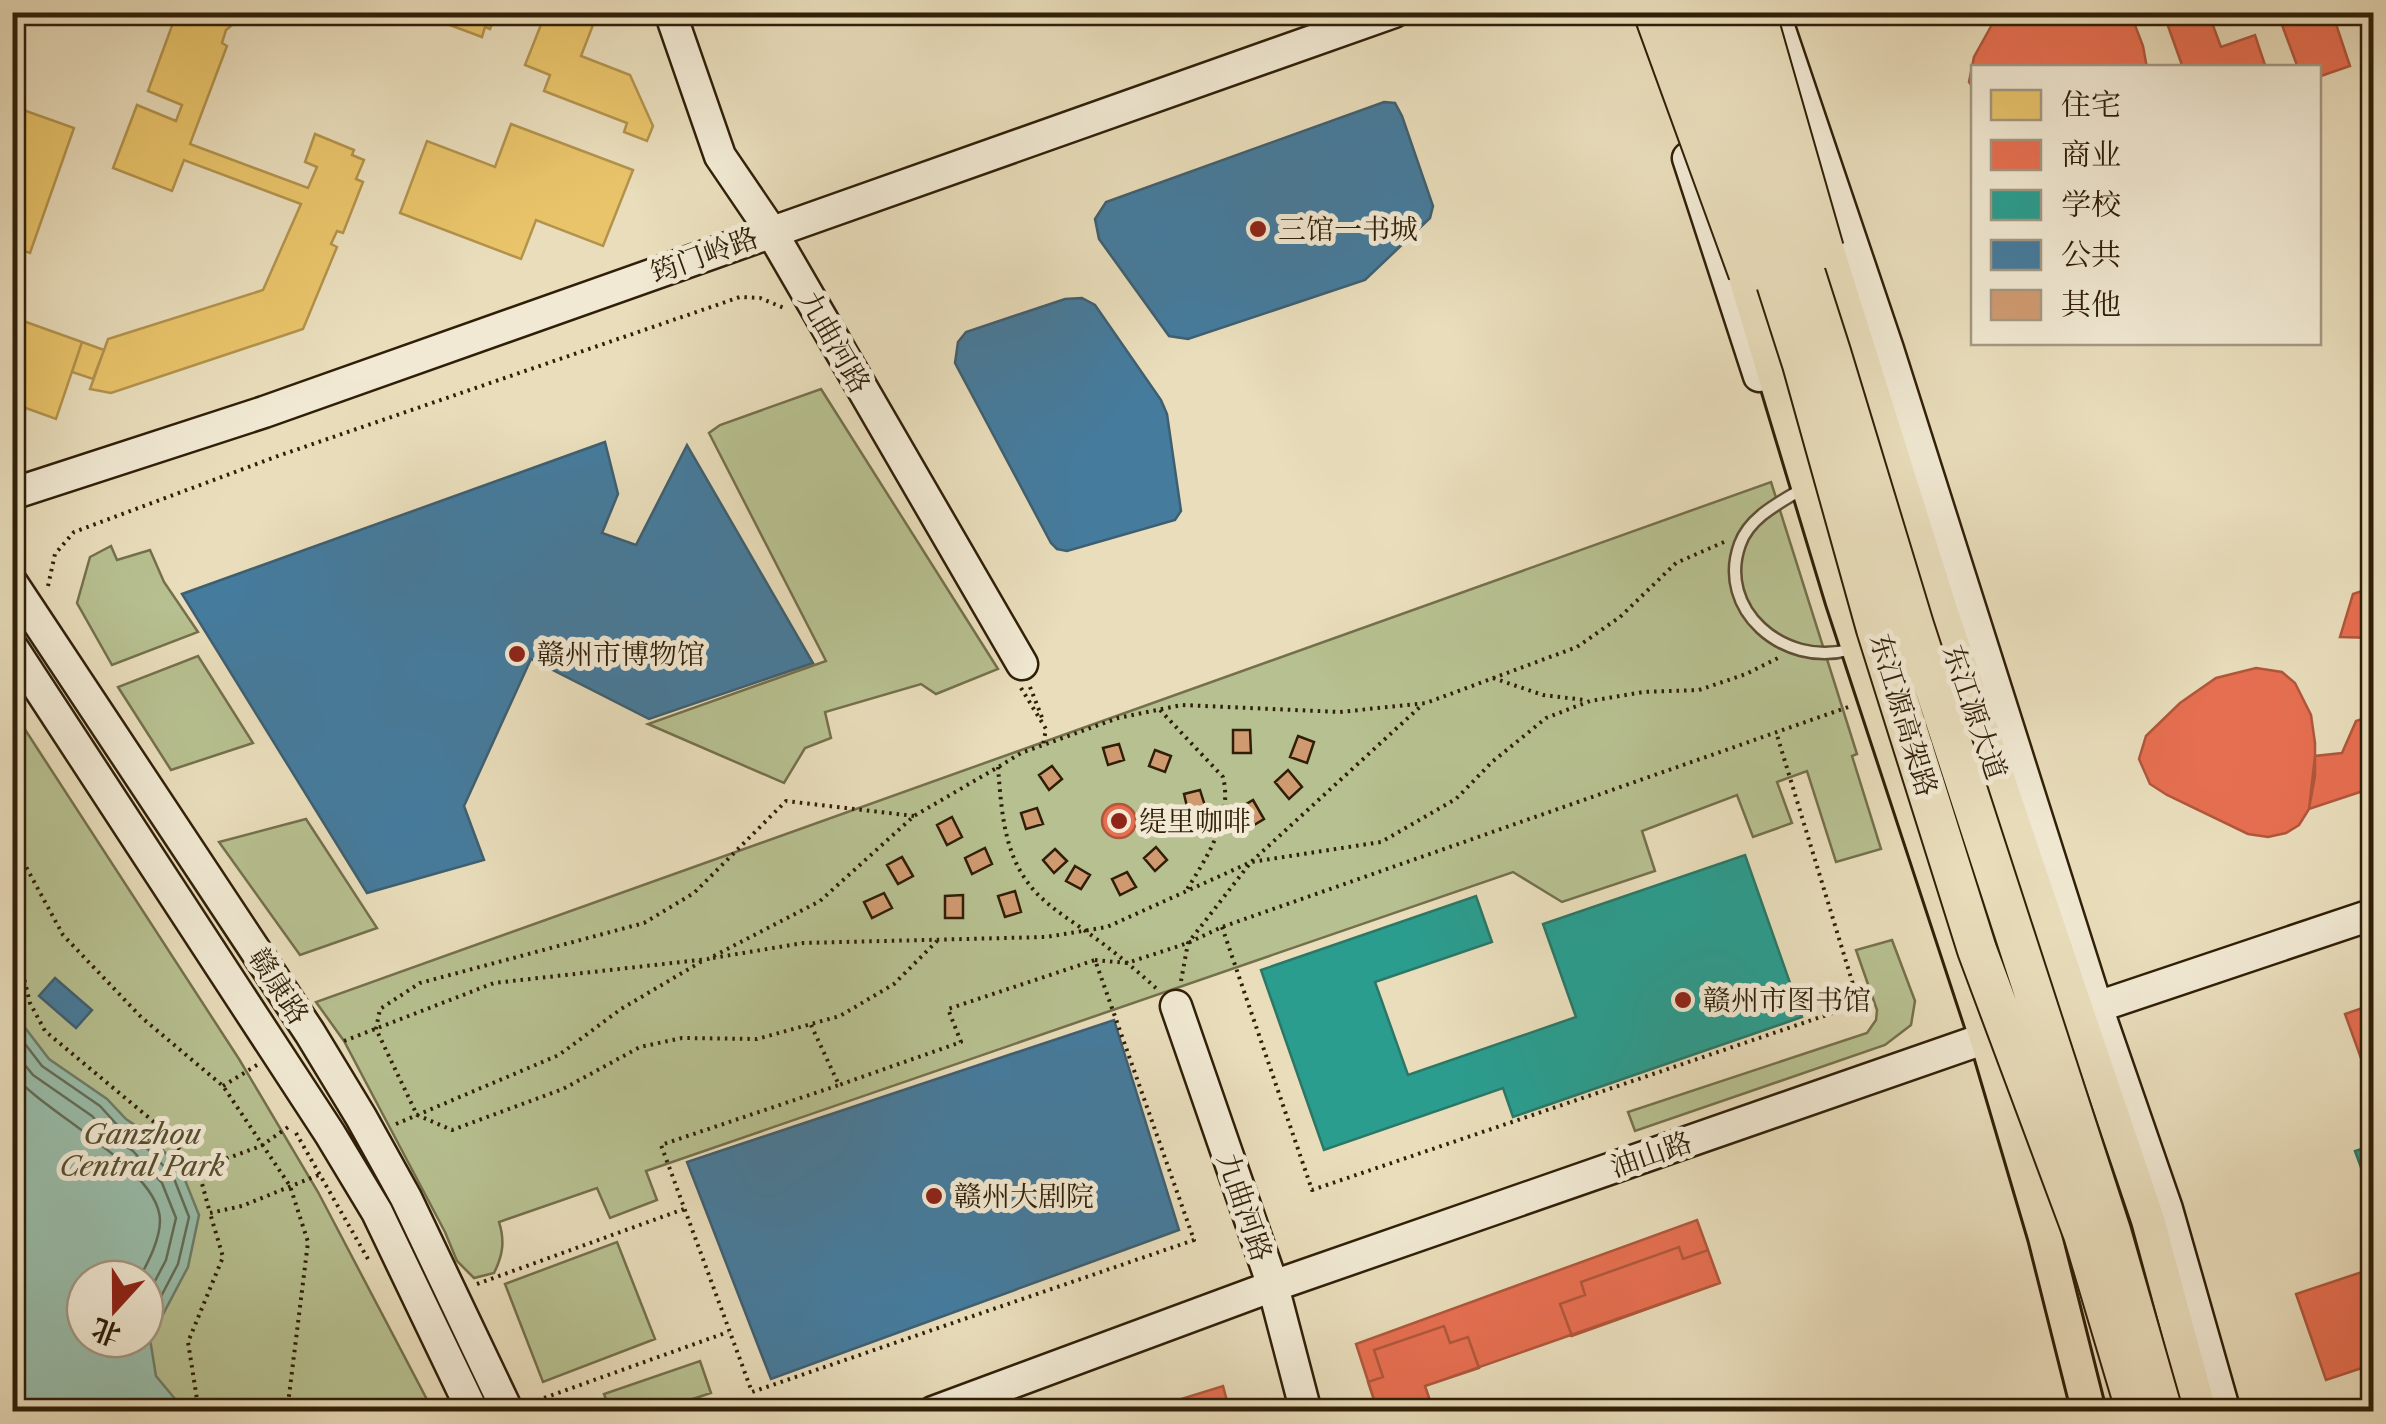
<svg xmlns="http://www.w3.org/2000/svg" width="2386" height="1424" viewBox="0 0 2386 1424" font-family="'Libre Caslon Text','Noto Serif SC',serif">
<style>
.green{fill:#b7c090;stroke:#74704c;stroke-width:2.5;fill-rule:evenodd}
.water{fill:#99bdaa;stroke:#6f7e69;stroke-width:2.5;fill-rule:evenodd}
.homes{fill:#e9c46a;stroke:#b2924d;stroke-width:2.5}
.shops{fill:#e76f51;stroke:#b0573b;stroke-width:2.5}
.schools{fill:#2a9d8f;stroke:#2c7766;stroke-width:2.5}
.public{fill:#457b9d;stroke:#3f5f70;stroke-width:2.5}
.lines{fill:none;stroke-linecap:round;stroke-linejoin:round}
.shore{stroke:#646e59;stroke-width:2.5}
.building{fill:#d09a70;stroke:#301f08;stroke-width:2.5}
.lane-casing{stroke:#5e4e35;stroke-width:15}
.secondary-casing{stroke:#301f08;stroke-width:35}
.primary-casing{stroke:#301f08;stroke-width:38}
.path{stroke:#301f08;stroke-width:4;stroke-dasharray:2.5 5;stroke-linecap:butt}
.lane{stroke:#f1e9d3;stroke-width:10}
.secondary{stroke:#f1e9d3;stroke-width:30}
.primary{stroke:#e9ddbb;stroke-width:32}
.highway-bridge-casing{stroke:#301f08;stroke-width:42;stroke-linecap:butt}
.highway-bridge{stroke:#e9ddbb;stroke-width:38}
.poi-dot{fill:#8f2418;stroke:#f1e9d3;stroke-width:4}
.labels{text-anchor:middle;stroke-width:10;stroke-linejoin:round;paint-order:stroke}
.poi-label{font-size:28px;fill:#301f08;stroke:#f1e9d3;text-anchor:start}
.street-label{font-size:28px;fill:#301f08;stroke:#f1e9d3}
.park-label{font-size:28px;font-style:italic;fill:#584f31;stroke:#f1e9d3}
</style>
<rect width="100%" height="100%" fill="#e9ddbb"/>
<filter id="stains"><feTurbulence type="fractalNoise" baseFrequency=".002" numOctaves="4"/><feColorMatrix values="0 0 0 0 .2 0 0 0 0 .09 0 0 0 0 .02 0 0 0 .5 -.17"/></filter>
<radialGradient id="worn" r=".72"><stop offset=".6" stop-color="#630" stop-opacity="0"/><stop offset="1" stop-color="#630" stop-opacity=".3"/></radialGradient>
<path class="green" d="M 821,389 L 998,669 L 936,694 L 921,684 L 825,712 L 831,738 L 805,748 L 784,783 L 648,724 L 826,661 L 709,433 L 720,425 Z
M 1771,482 L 1857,754 L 1852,756 L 1881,849 L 1836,862 L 1807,771 L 1777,782 L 1792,823 L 1753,837 L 1737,795 L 1642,831 L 1655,871 L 1562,902 L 1513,872 L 646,1171 L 657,1200 L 610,1218 L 597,1188 L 499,1222 C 505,1241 503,1255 494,1273 L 474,1278 L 457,1261 L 445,1232 L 344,1041 L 316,1002 Z
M 111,546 L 117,560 L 150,550 L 164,582 L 198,632 L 112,665 L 77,603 L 90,557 Z
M 198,656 L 253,743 L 171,770 L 118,687 Z
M 13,711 L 239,1059 L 318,1192 L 433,1411 L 13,1411 ZM 85,1279 L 145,1279 L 145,1339 L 85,1339 Z
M 306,819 L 377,928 L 300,955 L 219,842 Z
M 1892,940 L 1915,1001 L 1911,1025 L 1885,1045 L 1635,1131 L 1628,1112 L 1867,1033 L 1876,1020 L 1877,1010 L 1856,950 Z
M 617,1242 L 655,1339 L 543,1382 L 505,1284 Z
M 700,1361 L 711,1393 L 656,1411 L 610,1411 L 604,1394 Z"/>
<path class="water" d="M 12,1004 L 23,1025 L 49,1059 L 107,1099 L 126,1119 L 148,1134 L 181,1170 L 199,1215 L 188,1267 L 150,1339 L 156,1376 L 185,1411 L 13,1411 ZM 85,1279 L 145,1279 L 145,1339 L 85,1339 Z"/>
<path class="homes" d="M 177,12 L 248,12 L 226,30 L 222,43 L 227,46 L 190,144 L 308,188 L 317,167 L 305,162 L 315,134 L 354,150 L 352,155 L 364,160 L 356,179 L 363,182 L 343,233 L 337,231 L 331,244 L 337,247 L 303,329 L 111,393 L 90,389 L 108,339 L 263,290 L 301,204 L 184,160 L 172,191 L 113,168 L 137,105 L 176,121 L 182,105 L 148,91 Z
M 415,12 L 496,12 L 490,29 L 485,27 L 482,37 Z
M 546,12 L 598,12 L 581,56 L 630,75 L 653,126 L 647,141 L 624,132 L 627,123 L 544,91 L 550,75 L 525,65 Z
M 12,106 L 74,128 L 30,253 L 12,247 Z
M 511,124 L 633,170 L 603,246 L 536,220 L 521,259 L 400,213 L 427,141 L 495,167 Z
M 12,317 L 82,342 L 56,419 L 12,403 Z
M 82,342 L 104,350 L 93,379 L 72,372 Z"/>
<path class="shops" d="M 1999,12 L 2130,12 L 2143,46 L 2147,68 L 1974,68 L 1974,89 L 1969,82 L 1974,57 Z
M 2163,12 L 2208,12 L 2221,47 L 2255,35 L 2266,68 L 2183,68 Z
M 2319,12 L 2332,12 L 2350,66 L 2318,77 L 2318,68 L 2298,68 L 2282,25 Z
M 2374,587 L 2374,638 L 2340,637 L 2353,594 Z
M 2256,668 L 2282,672 L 2295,683 L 2311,715 L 2315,743 L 2315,776 L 2309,809 L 2299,825 L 2286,833 L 2268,837 L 2248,834 L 2167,795 L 2150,784 L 2139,759 L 2146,736 L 2180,703 L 2216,678 Z
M 2374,715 L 2374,803 L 2360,792 L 2309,809 L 2315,756 L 2342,753 L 2356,721 Z
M1102 821a17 17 0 1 1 34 0a17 17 0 1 1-34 0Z
M 2374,1004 L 2374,1094 L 2345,1014 Z
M 1697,1220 L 1720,1283 L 1425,1386 L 1434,1412 L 1378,1412 L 1356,1344 Z
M 1679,1247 L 1683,1259 L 1708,1250 L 1720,1283 L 1572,1336 L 1560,1304 L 1585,1295 L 1581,1282 Z
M 2374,1268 L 2374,1364 L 2326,1380 L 2296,1294 Z
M 1444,1326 L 1450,1343 L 1468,1337 L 1479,1368 L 1425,1386 L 1434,1412 L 1378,1412 L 1368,1382 L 1383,1377 L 1374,1350 Z
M 1223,1386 L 1230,1412 L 1184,1412 L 1181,1399 Z"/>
<path class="schools" d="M 1745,855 L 1802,1017 L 1513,1117 L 1503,1088 L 1324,1150 L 1261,970 L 1476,896 L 1492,942 L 1375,982 L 1408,1075 L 1576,1017 L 1543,924 Z
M 2374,1145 L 2374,1203 L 2355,1151 Z"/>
<path class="public" d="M 1384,102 L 1395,103 L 1402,116 L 1433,206 L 1430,218 L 1365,280 L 1188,339 L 1169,336 L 1099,239 L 1095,219 L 1106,202 Z
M 1082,298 L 1095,305 L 1161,400 L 1167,414 L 1181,511 L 1175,520 L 1067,551 L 1057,549 L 1051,543 L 955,363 L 958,342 L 966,332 L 1065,299 Z
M 605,442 L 618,494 L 602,533 L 636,545 L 687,445 L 813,663 L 649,719 L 531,659 L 464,806 L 484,860 L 367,893 L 182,594 Z
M 55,978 L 92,1010 L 76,1028 L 39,996 Z
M 1114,1020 L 1179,1230 L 771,1379 L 687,1162 Z"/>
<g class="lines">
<path class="shore" d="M 12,1027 L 42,1066 L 100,1106 L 119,1127 L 141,1142 L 173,1176 L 189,1217 L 178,1264 L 145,1327
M 12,1049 L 33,1075 L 92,1116 L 110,1136 L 133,1151 L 162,1183 L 176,1218 L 166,1260 L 145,1300
M 12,1073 C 42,1112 159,1168 160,1220 C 160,1240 148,1262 139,1279"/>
</g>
<path class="building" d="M 1233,730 L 1250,730 L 1251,753 L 1233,753 Z
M 1298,736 L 1314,742 L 1307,763 L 1290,757 Z
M 1119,744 L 1124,760 L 1108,765 L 1103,748 Z
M 1155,750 L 1171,756 L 1165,772 L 1149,766 Z
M 1052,766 L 1062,779 L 1049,790 L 1039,775 Z
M 1288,770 L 1302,787 L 1289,799 L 1275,782 Z
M 1200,790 L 1205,806 L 1188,811 L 1184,794 Z
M 1253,800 L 1264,819 L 1249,828 L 1238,809 Z
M 1037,808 L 1043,824 L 1026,829 L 1021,813 Z
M 952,817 L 962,837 L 947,845 L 937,825 Z
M 1156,847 L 1167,860 L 1155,871 L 1144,858 Z
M 985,848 L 992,864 L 972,874 L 965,858 Z
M 1055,849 L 1067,861 L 1054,873 L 1043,860 Z
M 902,857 L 913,876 L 898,884 L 887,865 Z
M 1075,866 L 1090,875 L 1081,889 L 1066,881 Z
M 1127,872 L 1136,887 L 1120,895 L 1112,879 Z
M 1015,891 L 1021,912 L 1005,917 L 998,896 Z
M 884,893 L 892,908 L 872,918 L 864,902 Z
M 963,895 L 963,918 L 945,918 L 945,896 Z"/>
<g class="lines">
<defs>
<path id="lane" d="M 1797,492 C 1775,505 1749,519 1740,544 C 1716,610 1784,667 1848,650"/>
<path id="secondary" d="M 670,12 L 720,156 L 771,231 L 1022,664
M 1775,15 L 1888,349 L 2097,1007 L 2167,1209 L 2225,1412
M 1688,158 L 1759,376
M 12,494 L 264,412 L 1394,12
M 12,583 L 310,1033 L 361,1117 L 406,1198 L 508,1412
M 12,647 L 330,1134 L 377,1212 L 473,1412
M 1176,1006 L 1273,1286 L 1306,1412
M 2053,1018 L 2097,1007 L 2374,914
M 933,1412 L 1273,1286 L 2009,1030"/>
<path id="primary" d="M 1820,226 L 1941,610 L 2148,1220 L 2200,1412
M 1737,251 L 1842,599 L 1986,1037 L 2045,1237 L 2089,1412"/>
</defs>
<use href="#lane" class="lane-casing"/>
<use href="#secondary" class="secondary-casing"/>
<use href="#primary" class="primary-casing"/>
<path class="path" d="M 48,586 L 55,554 L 74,532 L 278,456 L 740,297 L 760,298 L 784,308
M 1493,678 L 1543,695 L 1585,700
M 1030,687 L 1043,720
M 1021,688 L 1046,729 L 1043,745
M 1160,710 L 1223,777 C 1233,818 1207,857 1186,891
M 998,767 C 1001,804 1003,848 1026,880 C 1041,902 1063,915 1084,930 C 1110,948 1134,968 1157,989
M 914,816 L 786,801 L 694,893 L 644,923 L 420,983 L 380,1009 L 376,1029 L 417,1115 L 452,1130 L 563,1089 L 640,1047 L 682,1038 L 757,1039 L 840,1016 L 894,984 L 937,941
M 12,841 L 63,935 L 141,1017 L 223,1086 L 290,1186 L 308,1242 L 287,1412
M 1222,927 L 1312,1190 L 1859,1004 L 1776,732
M 12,929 L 30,1003 L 45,1031 L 154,1122 L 198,1169 L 210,1213 L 242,1206 L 321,1174
M 713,958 L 803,943 L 1046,937 L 1107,927 L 1251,862 L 1422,705
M 1095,960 L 1127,963 L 1188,943 L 1222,927 L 1851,706
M 1181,981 L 1188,943 L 1251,862 L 1381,842 L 1456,799 L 1492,762 L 1546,718 L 1590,701 L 1643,692 L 1699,690 L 1746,674 L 1780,657
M 811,1025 L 839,1085 L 661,1145 L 752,1392 L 1194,1240 L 1095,960 L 948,1009 L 961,1042 L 839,1085
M 344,1041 L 494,983 L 708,959 L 820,901 L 914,816 L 1000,766 L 1021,753 L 1118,718 L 1182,705 L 1340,712 L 1426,703 L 1577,647 L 1620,617 L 1676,563 L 1724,542
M 223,1086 L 257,1065
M 396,1124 L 559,1055 L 621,1009 L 704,960
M 296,1133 L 368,1259
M 198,1169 L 261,1146 L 291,1125
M 477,1284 L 684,1209
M 530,1403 L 728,1332
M 199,1412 L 188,1342 L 223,1257 L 210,1213"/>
<use href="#lane" class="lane"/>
<use href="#secondary" class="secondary"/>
<use href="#primary" class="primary"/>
<defs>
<path id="highway-bridge" d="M 1653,12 L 1748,273
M 1689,12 L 1802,364 L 1876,629 L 1977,950 L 2083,1234 L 2136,1412
M 1722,12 L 1831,352 L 1914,625 L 2111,1231 L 2163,1412
M 1756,12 L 1824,249"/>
</defs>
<use href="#highway-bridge" class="highway-bridge-casing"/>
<use href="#highway-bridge" class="highway-bridge"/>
</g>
<g class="poi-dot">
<circle cx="1258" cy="229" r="10"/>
<circle cx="517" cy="654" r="10"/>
<circle cx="1119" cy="821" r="10"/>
<circle cx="1683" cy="1000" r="10"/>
<circle cx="934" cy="1196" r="10"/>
</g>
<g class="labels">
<g class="poi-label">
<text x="1278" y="239">三馆一书城</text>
<text x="537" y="664">赣州市博物馆</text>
<text x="1139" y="831">缇里咖啡</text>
<text x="1703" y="1010">赣州市图书馆</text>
<text x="954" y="1206">赣州大剧院</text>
</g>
<g class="street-label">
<text transform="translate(704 255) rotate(-20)" y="10">筠门岭路</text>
<text transform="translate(835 342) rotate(60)" y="10">九曲河路</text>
<text transform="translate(1975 712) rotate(71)" y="10">东江源大道</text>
<text transform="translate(1904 715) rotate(73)" y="10">东江源高架路</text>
<text transform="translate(279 986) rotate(57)" y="10">赣康路</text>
<text transform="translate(1651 1154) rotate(-19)" y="10">油山路</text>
<text transform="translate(1245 1207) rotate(71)" y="10">九曲河路</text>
</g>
<g class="park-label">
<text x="142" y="1144">Ganzhou<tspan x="142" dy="32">Central Park</tspan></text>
</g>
</g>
<rect width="2386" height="1424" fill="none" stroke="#e9ddbb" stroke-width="50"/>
<rect x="15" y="15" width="2356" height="1394" fill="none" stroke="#301f08" stroke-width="5"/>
<rect x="25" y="25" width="2336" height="1374" fill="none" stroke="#301f08" stroke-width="2.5"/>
<rect x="1971" y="65" width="350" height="280" fill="#f1e9d3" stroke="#a49882" stroke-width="2.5"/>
<rect x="1991" y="90" width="50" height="30" fill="#e9c46a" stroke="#a49882" stroke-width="2.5"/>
<text x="2061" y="115" font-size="30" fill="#301f08">住宅</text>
<rect x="1991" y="140" width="50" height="30" fill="#e76f51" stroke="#a49882" stroke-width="2.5"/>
<text x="2061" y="165" font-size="30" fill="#301f08">商业</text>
<rect x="1991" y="190" width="50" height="30" fill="#2a9d8f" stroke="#a49882" stroke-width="2.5"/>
<text x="2061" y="215" font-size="30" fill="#301f08">学校</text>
<rect x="1991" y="240" width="50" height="30" fill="#457b9d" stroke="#a49882" stroke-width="2.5"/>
<text x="2061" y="265" font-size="30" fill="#301f08">公共</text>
<rect x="1991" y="290" width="50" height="30" fill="#d09a70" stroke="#a49882" stroke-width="2.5"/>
<text x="2061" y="315" font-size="30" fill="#301f08">其他</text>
<g transform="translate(115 1309) rotate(201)"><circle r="48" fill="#f1e9d3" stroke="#a49882" stroke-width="2.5"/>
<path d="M0-8L18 38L0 25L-18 38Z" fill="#8f2418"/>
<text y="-15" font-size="28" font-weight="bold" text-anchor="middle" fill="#301f08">北</text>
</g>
<rect width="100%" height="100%" filter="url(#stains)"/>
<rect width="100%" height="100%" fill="url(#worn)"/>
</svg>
